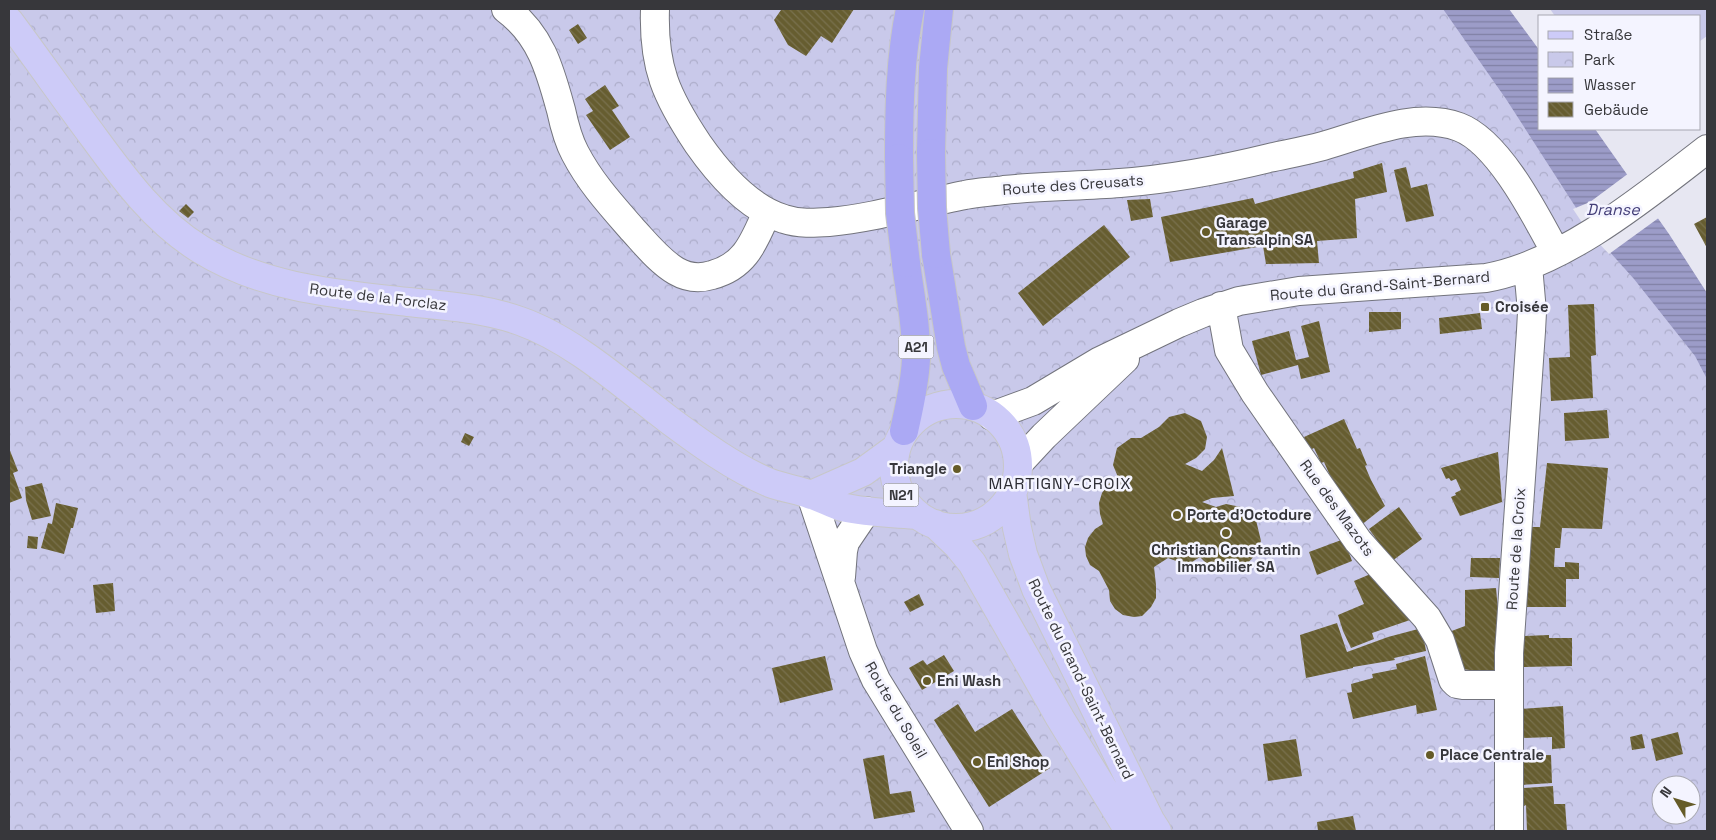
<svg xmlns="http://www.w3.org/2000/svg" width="1716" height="840" viewBox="0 0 1716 840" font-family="'Space Grotesk',sans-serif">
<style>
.park{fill:url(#park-crowns);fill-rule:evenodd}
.pitch{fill:#c9c9ea}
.water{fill:url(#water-rules)}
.pier{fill:#e7e7f2}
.building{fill:url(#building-back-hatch)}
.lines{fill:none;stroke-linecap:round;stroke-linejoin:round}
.minor-casing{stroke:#73747d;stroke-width:30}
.major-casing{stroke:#c7c7c8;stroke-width:30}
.highway-casing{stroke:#c7c7c8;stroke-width:30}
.minor{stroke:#fff;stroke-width:28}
.major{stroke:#cdcbf8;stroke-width:28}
.highway{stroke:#aba9f4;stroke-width:28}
.highway-bridge-casing{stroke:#c7c7c8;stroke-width:30;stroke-linecap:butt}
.highway-bridge{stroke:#aba9f4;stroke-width:28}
.poi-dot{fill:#655b28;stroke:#f4f4ff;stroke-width:2}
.labels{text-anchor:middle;stroke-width:5;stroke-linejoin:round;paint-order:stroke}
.shield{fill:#f4f4ff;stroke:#707076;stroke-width:1}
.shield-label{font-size:14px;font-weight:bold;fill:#37373b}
.street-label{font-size:15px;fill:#37373b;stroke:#f4f4ff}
.poi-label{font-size:15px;font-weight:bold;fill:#37373b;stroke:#f4f4ff;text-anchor:start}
.water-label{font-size:16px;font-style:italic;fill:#423d77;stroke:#f4f4ff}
.neighbourhood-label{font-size:16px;letter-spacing:1px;fill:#2b2b33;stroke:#f4f4ff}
</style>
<defs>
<pattern id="park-crowns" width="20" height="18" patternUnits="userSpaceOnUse" patternTransform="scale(1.25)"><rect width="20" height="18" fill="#c9c9ea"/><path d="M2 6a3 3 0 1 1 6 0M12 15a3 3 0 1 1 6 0" fill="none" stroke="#adadca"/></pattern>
<pattern id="water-rules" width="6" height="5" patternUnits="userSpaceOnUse" patternTransform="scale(1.25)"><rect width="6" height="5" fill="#9c9cc8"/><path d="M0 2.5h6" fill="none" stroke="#8080a4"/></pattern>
<pattern id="building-back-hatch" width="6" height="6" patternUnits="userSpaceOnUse" patternTransform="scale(1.25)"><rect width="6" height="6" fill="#665d30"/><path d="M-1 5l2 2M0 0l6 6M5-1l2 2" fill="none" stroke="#79714e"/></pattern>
</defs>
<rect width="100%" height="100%" fill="#e7e7f2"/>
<path class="park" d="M 9,9 L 1465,9 L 1540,129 L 1707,352 L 1707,831 L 9,831 ZM 1661,785 L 1691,785 L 1691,815 L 1661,815 Z"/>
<path class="pitch" d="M 1550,9 L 1707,9 L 1707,36 L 1700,41 L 1700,16 L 1555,16 Z"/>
<path class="water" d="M 1443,9 L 1509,9 L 1540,51 L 1540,129 L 1595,129 L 1669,234 L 1707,293 L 1707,379 L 1695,356 L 1634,279 L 1591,231 L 1506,99 Z"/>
<path class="pier" d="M 1629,173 L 1660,217 L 1609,254 L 1589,233 L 1573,209 L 1590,202 Z"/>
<path class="building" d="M 779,9 L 854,9 L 832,43 L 821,36 L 806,56 L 788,45 L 774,20 L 781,10 Z
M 578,24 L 587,38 L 578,44 L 569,30 Z
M 605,85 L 619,106 L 612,110 L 630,137 L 610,150 L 586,115 L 593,111 L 585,99 Z
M 1382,163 L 1387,192 L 1355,199 L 1357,238 L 1317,241 L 1319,263 L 1266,264 L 1263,246 L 1170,262 L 1161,217 L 1253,198 L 1255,204 L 1354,178 L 1353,172 Z
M 1406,167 L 1411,188 L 1427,184 L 1434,216 L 1406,222 L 1394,170 Z
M 1150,199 L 1153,217 L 1131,221 L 1127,200 Z
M 186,204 L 194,212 L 188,218 L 179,211 Z
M 1707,217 L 1707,248 L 1694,224 Z
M 1104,225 L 1130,257 L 1043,326 L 1018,293 Z
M 1594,304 L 1596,355 L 1591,356 L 1593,398 L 1551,401 L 1549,358 L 1570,357 L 1568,305 Z
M 1369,312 L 1401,312 L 1401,329 L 1369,332 Z
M 1480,313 L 1482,329 L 1440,334 L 1439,318 Z
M 1319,321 L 1330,372 L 1301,379 L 1298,365 L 1261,375 L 1252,341 L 1289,331 L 1296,360 L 1309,357 L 1301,326 Z
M 1607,410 L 1609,438 L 1565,441 L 1564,413 Z
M 1185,413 L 1201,421 L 1207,437 L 1205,449 L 1196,458 L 1185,464 L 1202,471 L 1214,460 L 1222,448 L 1234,496 L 1212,498 L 1202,502 L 1216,507 L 1226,504 L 1241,507 L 1255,516 L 1261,541 L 1256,554 L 1246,565 L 1234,571 L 1220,570 L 1209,566 L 1200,557 L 1187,565 L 1168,558 L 1154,567 L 1156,585 L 1156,598 L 1151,607 L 1142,616 L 1134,617 L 1123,615 L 1115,609 L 1110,601 L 1109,590 L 1099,571 L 1090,565 L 1086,556 L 1085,547 L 1088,538 L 1095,529 L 1103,524 L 1100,514 L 1099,503 L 1102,493 L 1108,484 L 1118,477 L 1113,465 L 1117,448 L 1131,438 L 1141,438 L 1159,427 L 1169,417 Z
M 1344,419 L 1357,449 L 1360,448 L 1367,465 L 1365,466 L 1371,480 L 1385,506 L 1360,526 L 1332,480 L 1324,462 L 1321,463 L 1314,448 L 1310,450 L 1304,437 Z
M 465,433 L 474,437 L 469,446 L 461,442 Z
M 9,448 L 18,471 L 13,473 L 22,498 L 9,503 Z
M 1498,452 L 1502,502 L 1460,516 L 1451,497 L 1456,495 L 1455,493 L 1461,490 L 1456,479 L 1451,481 L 1449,478 L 1446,479 L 1441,468 Z
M 1547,463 L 1608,468 L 1602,529 L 1562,528 L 1560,548 L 1555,548 L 1554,567 L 1565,567 L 1565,562 L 1579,563 L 1579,579 L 1566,579 L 1566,607 L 1517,607 L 1531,527 L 1540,527 Z
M 42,483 L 51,516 L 32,520 L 26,500 L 25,487 Z
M 56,503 L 78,508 L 73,528 L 71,528 L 64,554 L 41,548 L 48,523 L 52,524 Z
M 1399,507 L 1422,539 L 1392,561 L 1369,529 Z
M 28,536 L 38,537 L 37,549 L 27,548 Z
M 1344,539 L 1352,561 L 1317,575 L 1309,552 Z
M 1471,558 L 1500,558 L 1499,578 L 1470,577 Z
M 1380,570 L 1413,619 L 1372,633 L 1374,639 L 1351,648 L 1343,631 L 1338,615 L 1364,604 L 1354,581 Z
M 113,583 L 115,611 L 96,613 L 93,585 Z
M 1496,588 L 1499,621 L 1497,673 L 1461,669 L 1449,632 L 1465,626 L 1465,590 Z
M 919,594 L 924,605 L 910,612 L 904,602 Z
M 1337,623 L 1347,652 L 1388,637 L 1422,628 L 1426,651 L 1394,658 L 1395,660 L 1353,667 L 1353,668 L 1306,678 L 1300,635 Z
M 1549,635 L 1549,638 L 1572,638 L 1572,666 L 1524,667 L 1524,636 Z
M 944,655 L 954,671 L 922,690 L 909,668 L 923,660 L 927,665 Z
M 825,656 L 833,690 L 780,703 L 772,668 Z
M 1425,656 L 1437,710 L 1417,714 L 1416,705 L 1353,719 L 1347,693 L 1352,692 L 1351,684 L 1373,678 L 1372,674 L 1397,669 L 1396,664 Z
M 958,704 L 975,732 L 1012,709 L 1050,768 L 989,807 L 934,720 Z
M 1563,706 L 1565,748 L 1552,749 L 1552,737 L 1521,738 L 1519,709 Z
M 1678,732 L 1683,754 L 1656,761 L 1651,739 Z
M 1642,734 L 1645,748 L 1632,750 L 1630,737 Z
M 1296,739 L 1302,776 L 1268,781 L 1263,744 Z
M 884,755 L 890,794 L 911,791 L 915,812 L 874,819 L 863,759 Z
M 1551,755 L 1552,783 L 1520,785 L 1519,756 Z
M 1553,786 L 1554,804 L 1565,804 L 1567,831 L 1527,831 L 1526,805 L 1524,806 L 1523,788 Z
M 1353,816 L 1356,831 L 1318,831 L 1317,822 Z"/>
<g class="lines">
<defs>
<path id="minor" d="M 506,9 C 541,35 550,70 561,110 C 564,124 568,140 575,153 C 590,182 611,205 632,229 C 645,243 659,261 676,271 C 688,278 699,279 712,275 C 746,266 754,241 767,212
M 655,9 C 653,67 666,96 698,144 C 719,174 748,208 784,219 C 799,224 814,223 829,222 C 875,218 919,204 965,195 C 978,192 991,192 1004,190 C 1042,186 1082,186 1120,183 C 1170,179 1220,170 1269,158 C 1287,154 1305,151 1323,146 C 1365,134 1415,111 1459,127 C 1499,142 1536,216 1556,253
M 1221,306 L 1229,350 L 1255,393 L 1358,541 L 1427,618 L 1440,640 L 1453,680 L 1457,684 L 1463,685 L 1508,685
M 992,416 L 1033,401 L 1100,361 L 1179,323 L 1203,313 L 1239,301 L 1299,291 L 1486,278 C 1564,264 1645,197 1707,149
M 1018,464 L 1044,436 L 1125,359
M 811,495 L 863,651 L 876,680 L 969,831
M 841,577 L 843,551 L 845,542 L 866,511
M 1509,831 L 1509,653 L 1531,331 L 1532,312 L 1528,266"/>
<path id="major" d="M 9,21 C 38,60 66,100 95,139 C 125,180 156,222 200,249 C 262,288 337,294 408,302 C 446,306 484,308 520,321 C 574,340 624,386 669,420 C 700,443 734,468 770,483 C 784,488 798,490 812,495 C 822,498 832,504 842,507 C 867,513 892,513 918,515
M894 466a62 62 0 1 1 124 0a62 62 0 1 1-124 0Z
M 1012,492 L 1017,528 L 1023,554 L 1036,589 L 1150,820 L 1157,831
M 811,495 L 863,472 L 896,448
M 935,524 L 958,546 L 972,563 L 1060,718 L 1129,831"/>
<path id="highway" d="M 931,153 L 933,68 L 939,9
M 899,158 C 899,108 900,58 910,9
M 936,254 L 951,347 L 956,366 L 973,406
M 904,431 C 909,408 915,384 916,359 C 917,327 910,295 906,263"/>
</defs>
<use href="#minor" class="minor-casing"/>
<use href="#major" class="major-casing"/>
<use href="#highway" class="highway-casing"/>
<use href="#minor" class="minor"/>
<use href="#major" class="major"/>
<use href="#highway" class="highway"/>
<defs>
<path id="highway-bridge" d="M 931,153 L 932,208 L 936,254
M 899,158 L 900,213 L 906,263"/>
</defs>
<use href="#highway-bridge" class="highway-bridge-casing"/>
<use href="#highway-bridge" class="highway-bridge"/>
</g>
<g class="poi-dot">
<circle cx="1206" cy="232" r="5"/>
<rect x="1480" y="302" width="10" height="10" rx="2.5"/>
<circle cx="957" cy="469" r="5"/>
<circle cx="1177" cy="515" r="5"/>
<circle cx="1226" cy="533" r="5"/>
<circle cx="927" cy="681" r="5"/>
<circle cx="1430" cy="755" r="5"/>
<circle cx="977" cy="762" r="5"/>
</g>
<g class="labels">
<g class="shield">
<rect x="898.5" y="335.5" width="35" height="23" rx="4"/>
<rect x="883.5" y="483.5" width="35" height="23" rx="4"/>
</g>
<g class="shield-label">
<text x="916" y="352">A21</text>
<text x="901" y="500">N21</text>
</g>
<g class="street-label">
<text transform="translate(1073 185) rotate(-4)" y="5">Route des Creusats</text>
<text transform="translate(1380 286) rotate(-5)" y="5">Route du Grand-Saint-Bernard</text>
<text transform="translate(378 297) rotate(7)" y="5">Route de la Forclaz</text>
<text transform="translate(1337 508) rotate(54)" y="5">Rue des Mazots</text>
<text transform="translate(1516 549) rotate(-86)" y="5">Route de la Croix</text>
<text transform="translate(1081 679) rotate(64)" y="5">Route du Grand-Saint-Bernard</text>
<text transform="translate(896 710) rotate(60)" y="5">Route du Soleil</text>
</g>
<g class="poi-label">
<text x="1216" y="228">Garage<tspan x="1216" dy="17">Transalpin SA</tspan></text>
<text x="1495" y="312">Croisée</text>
<text x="947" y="474" text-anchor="end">Triangle</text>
<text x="1187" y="520">Porte d'Octodure</text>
<text x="1226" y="555" text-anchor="middle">Christian Constantin<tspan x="1226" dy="17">Immobilier SA</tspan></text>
<text x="937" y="686">Eni Wash</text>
<text x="1440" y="760">Place Centrale</text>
<text x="987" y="767">Eni Shop</text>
</g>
<g class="water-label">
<text x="1613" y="215">Dranse</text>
</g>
<g class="neighbourhood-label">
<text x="1060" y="489">MARTIGNY-CROIX</text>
</g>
</g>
<rect width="1716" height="840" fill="none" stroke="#37373b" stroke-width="20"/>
<rect x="1538" y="15" width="162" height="115" fill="#f4f4ff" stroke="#a8a8b1"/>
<rect x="1548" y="31" width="25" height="8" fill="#cdcbf8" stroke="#a8a8b1"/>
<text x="1584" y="40" font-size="15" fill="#37373b">Straße</text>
<rect x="1548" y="52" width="25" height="15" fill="url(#park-crowns)" stroke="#a8a8b1"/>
<text x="1584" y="65" font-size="15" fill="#37373b">Park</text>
<rect x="1548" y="78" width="25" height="15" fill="url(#water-rules)" stroke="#a8a8b1"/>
<text x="1584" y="90" font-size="15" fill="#37373b">Wasser</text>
<rect x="1548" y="102" width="25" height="15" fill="url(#building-back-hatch)" stroke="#a8a8b1"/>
<text x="1584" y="115" font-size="15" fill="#37373b">Gebäude</text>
<g transform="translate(1676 800) rotate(308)"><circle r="24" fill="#f4f4ff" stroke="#a8a8b1"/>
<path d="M0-4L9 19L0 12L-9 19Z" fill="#655b28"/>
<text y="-8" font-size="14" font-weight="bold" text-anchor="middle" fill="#37373b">N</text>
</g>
</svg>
